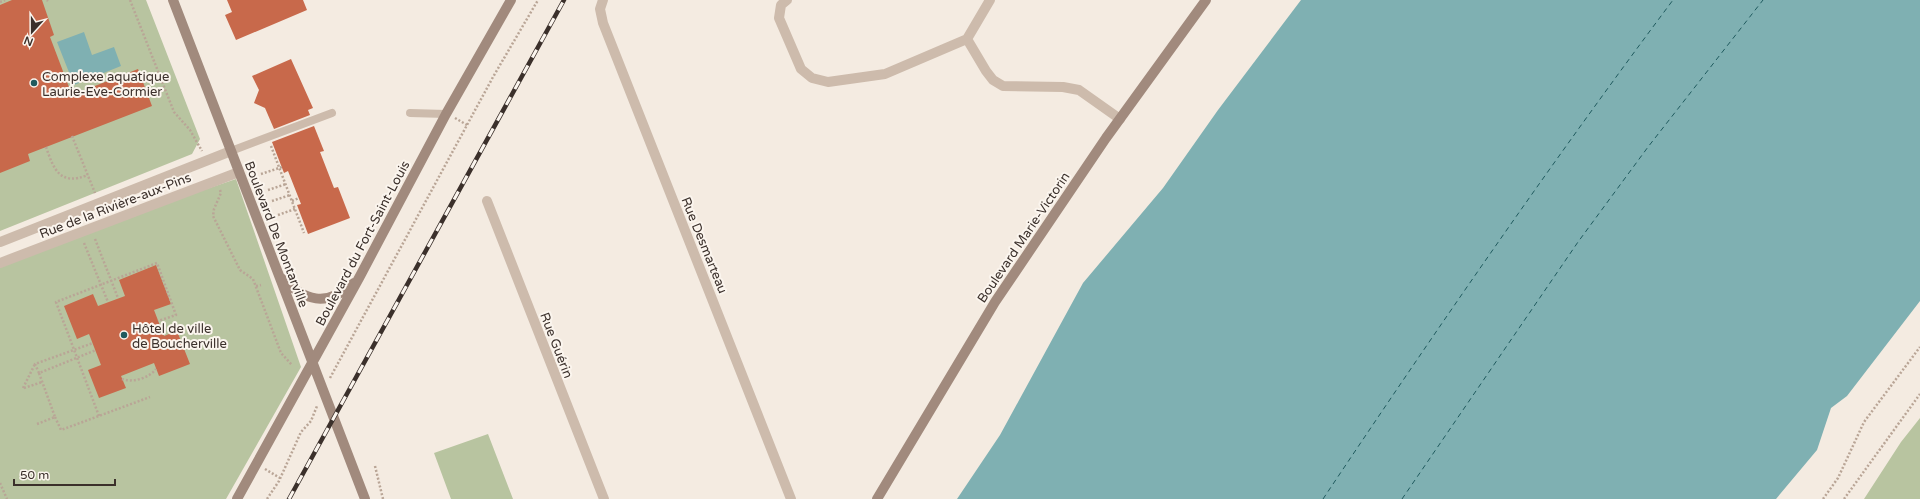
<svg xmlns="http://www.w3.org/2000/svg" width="1920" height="499" viewBox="0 0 1920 499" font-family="'Varela Round',sans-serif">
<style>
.green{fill:#b8c4a0}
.water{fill:#7fb0b2}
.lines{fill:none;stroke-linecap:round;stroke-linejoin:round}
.ferry{stroke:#1f5a5e;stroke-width:1;stroke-dasharray:5 4;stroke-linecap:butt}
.building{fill:#c8694b}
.path{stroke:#b9a596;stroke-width:2.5;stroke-dasharray:2 2;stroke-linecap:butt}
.lane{stroke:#cdbbac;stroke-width:8}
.street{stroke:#cdbbac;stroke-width:10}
.secondary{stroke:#a18a7d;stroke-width:10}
.rail-casing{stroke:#3b302b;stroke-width:4.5}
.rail{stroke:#fbf5ee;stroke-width:3;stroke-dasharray:9;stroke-linecap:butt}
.poi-dot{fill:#1f5a5e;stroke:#fbf5ee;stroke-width:1.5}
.labels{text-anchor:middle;stroke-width:4;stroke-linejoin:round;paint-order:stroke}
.poi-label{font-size:13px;fill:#3b302b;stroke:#fbf5ee;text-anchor:start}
.street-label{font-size:13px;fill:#3b302b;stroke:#fbf5ee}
</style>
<rect width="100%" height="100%" fill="#f4ebe1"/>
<path class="green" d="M 0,0 L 146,0 L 200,139 L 192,154 L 0,231 Z
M 236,179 L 301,367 L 226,499 L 0,499 L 0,267 L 82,231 Z
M 1920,418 L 1920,499 L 1864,499 L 1901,442 Z
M 488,434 L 513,499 L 451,499 L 434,453 Z"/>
<path class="water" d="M 1301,0 L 1920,0 L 1920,301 L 1847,396 L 1831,408 L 1817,450 L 1776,499 L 957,499 L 1000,435 L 1083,283 L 1163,188 L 1218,110 Z
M 84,32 L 92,55 L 114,47 L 121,66 L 74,85 L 57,42 Z"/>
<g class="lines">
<path class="ferry" d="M 1323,499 C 1436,330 1551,163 1673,0
M 1402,499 L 1578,242 L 1648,147 L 1763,0"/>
</g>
<path class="building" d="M 12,0 L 42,0 L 54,35 L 50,37 L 72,95 L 138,69 L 152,106 L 28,154 L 30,161 L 0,173 L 0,5 Z
M 227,0 L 303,0 L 307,10 L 236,40 L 225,15 L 232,12 Z
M 291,59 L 313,108 L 308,110 L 310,115 L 274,129 L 265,108 L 254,103 L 259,90 L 252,76 Z
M 314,126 L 324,151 L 320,152 L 334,188 L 338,187 L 350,218 L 308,234 L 297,205 L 301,204 L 288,171 L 284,173 L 272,142 Z
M 156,265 L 171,304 L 154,310 L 164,336 L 177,331 L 190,364 L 159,376 L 154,363 L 121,376 L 126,388 L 99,398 L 88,370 L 101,365 L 89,334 L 77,339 L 64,306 L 93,294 L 98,306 L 125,296 L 119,280 Z"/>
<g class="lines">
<path class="path" d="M 47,0 L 48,1
M 130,0 L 174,112 L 190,130 L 202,151
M 0,2 L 5,0
M 455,118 L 467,125
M 72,136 L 95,193
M 271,146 L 304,233
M 46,147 C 54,170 60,186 88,175
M 261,174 L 282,167
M 220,190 L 221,193 L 214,209 L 213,216 L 240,270 L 253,279 L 281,353 L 292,365
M 268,190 L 286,184
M 272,201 L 290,195
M 292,201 L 299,198
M 278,215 L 295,209
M 95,239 L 118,298
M 84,243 L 108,302
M 256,286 L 261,285
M 39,373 L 35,364 L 93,343
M 330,378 L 493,77 L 538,0
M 122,379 C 133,383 149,378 156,369
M 23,388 L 35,364
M 24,388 L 42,382
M 99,416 L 56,302 L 157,263 L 176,315 L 158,321
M 55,417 L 61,430 L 150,397
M 37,424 L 55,417 L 39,373 L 96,350
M 375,466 L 383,499
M 265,469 L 280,478
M 0,483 L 7,499
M 267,499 L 279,481 L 301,432 L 311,421 L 317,406
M 1823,499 L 1838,478 L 1864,422 L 1920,347
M 1844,499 L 1920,394"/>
<path class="lane" d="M 410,113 L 446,114
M 231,151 L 332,113"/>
<path class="street" d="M 603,0 L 600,9 L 603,23 L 791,499
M 787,0 L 781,5 L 779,18 L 801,69 L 812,78 L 828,82 L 885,74 L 967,39 L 990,0
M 967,39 L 986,71 L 993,80 L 1003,86 L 1063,87 L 1079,90 L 1120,119
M 487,201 L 604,499
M 0,242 L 231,151
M 0,263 L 239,172"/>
<path class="secondary" d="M 173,0 L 365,499
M 280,277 C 305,301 326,308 354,283
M 237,499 L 359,278 L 446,114 L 511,0
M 877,499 L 995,302 L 1106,138 L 1206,0"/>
<defs>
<path id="rail" d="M 289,499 L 564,0"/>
</defs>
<use href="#rail" class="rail-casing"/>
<use href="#rail" class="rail"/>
</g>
<g class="poi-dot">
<circle cx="34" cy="83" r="4"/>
<circle cx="124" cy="335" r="4"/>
</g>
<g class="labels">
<g class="poi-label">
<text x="42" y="81">Complexe aquatique<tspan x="42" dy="15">Laurie-Eve-Cormier</tspan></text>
<text x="132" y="333">Hôtel de ville<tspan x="132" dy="15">de Boucherville</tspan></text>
</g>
<g class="street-label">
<text transform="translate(115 205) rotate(-21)" y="5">Rue de la Rivière-aux-Pins</text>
<text transform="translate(277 234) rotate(69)" y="5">Boulevard De Montarville</text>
<text transform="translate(1023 237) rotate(-56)" y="5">Boulevard Marie-Victorin</text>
<text transform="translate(362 243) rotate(-62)" y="5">Boulevard du Fort-Saint-Louis</text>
<text transform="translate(705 245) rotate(68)" y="5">Rue Desmarteau</text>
<text transform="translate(557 345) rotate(69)" y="5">Rue Guérin</text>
</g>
</g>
<g transform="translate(32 32) rotate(201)" stroke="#fbf5ee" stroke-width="3" paint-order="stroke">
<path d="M0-3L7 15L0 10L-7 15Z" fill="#3b302b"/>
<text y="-6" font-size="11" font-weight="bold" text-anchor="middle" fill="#3b302b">N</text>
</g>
<path d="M14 479v6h101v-6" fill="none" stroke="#3b302b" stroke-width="2"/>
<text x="20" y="479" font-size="12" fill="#3b302b" stroke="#fbf5ee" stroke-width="3" paint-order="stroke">50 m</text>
</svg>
